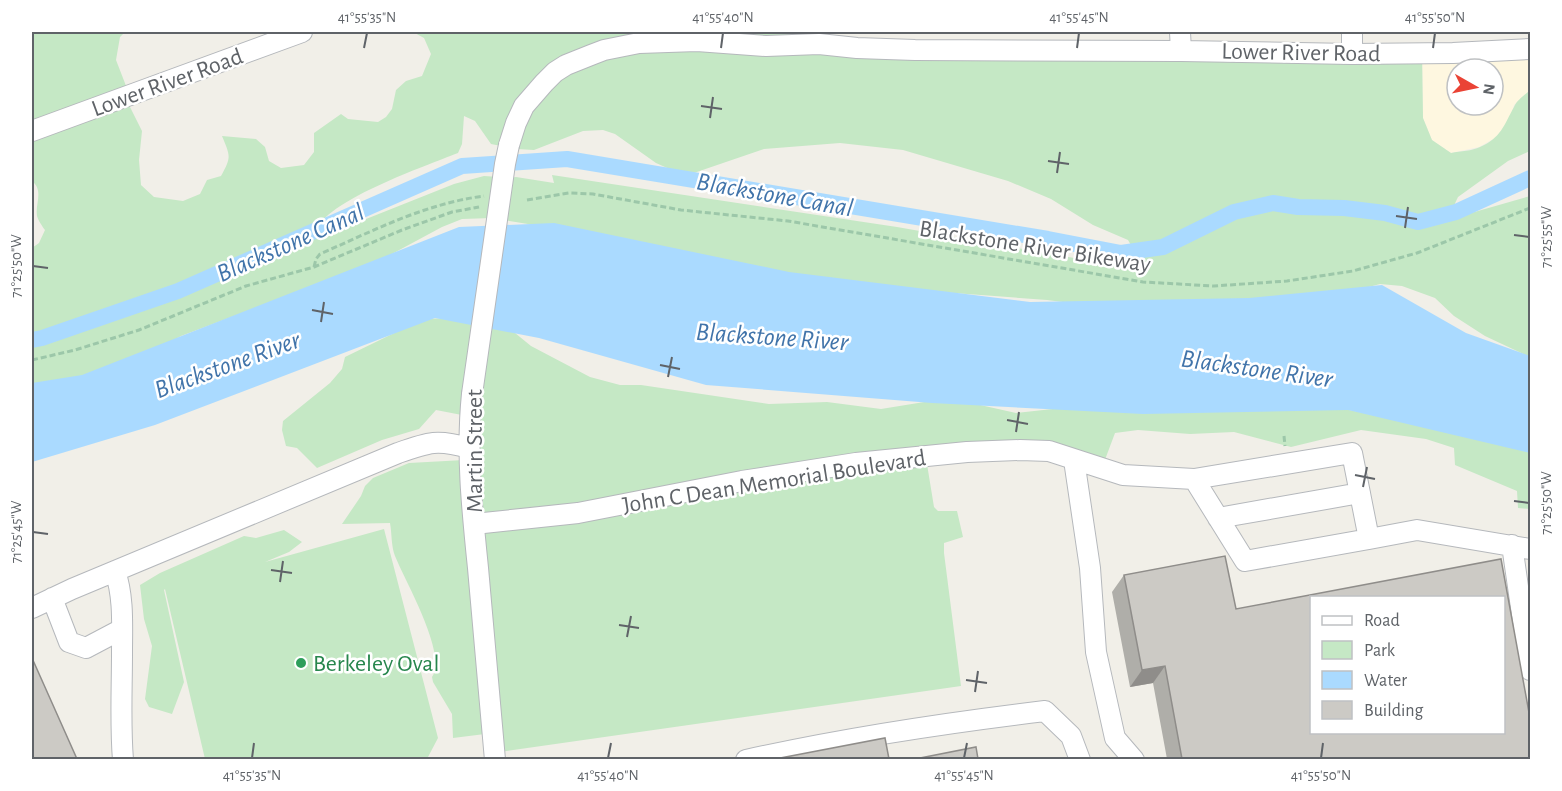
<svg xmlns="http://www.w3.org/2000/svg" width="1562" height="791" viewBox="0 0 1562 791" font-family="'Alegreya Sans',sans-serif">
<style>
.commercial{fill:#fef7e0;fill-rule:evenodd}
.green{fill:#c5e8c5;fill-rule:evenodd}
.water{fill:#aadaff}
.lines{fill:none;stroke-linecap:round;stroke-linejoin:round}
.canal{stroke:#aadaff;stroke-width:16}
.minor-casing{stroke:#b5b8bc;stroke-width:22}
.path{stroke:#9cc7a9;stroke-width:3;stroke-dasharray:6 3;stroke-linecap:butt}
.minor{stroke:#fff;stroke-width:20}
.minor-bridge-casing{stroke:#b5b8bc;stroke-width:22;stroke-linecap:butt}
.minor-bridge{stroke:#fff;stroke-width:20}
.wall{fill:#afaea9}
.shaded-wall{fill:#8f8d8a}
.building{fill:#cccac5;stroke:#8f8d8a;stroke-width:1.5;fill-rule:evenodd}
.ticks{fill:none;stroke:#5f6368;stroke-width:2}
.leisure-dot{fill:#2e9e5b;stroke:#fff;stroke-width:2}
.labels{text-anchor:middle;stroke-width:5;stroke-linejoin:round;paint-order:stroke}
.street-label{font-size:24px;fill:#5f6368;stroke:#fff}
.leisure-label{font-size:24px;fill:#27864d;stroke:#fff;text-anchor:start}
.water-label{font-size:26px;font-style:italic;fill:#4174aa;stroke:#fff}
.neatline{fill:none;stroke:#5f6368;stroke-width:2}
.ticks-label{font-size:15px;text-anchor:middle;fill:#5f6368}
</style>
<rect width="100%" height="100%" fill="#f1efe8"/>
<path class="commercial" d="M 1530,48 L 1530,90 L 1514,105 L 1510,118 L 1502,130 L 1495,138 L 1479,147 L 1451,153 L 1432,140 L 1423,118 L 1422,51 ZM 1457,69 L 1493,69 L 1493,105 L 1457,105 Z"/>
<path class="green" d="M 32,32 L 125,32 L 120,37 L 116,60 L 128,91 L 126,99 L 142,131 L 139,160 L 141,185 L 154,197 L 183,201 L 200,194 L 207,180 L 221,176 C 232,156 230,156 222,136 L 256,139 L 265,147 L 269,161 L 281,168 L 304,165 L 314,152 L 314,133 L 341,114 L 348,119 L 378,122 L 386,117 L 392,109 L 396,90 L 406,81 L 422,76 L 431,54 L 424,38 L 413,32 L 794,32 L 811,40 L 1422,51 L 1423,118 L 1432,140 L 1451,153 C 1461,151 1472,151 1480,147 C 1501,138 1504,125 1514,107 C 1517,100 1525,95 1530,90 L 1530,151 L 1508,161 L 1458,197 L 1450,214 L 1464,215 L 1530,196 L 1530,357 L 1485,336 L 1454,316 L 1435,298 L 1402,286 L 1380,284 L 1323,299 L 1117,309 L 1047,300 L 765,279 L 540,226 L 492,218 L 462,219 L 442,227 L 377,262 L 181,336 L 125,367 L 69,384 L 32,383 L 32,248 L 39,243 L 45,230 C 42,226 38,220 37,216 C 35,203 44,191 32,181 ZM 464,116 L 475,121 L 491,144 L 517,149 L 534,150 L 583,131 L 603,130 L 615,134 L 656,163 L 685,176 L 764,149 L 840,143 L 903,150 L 1008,181 L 1051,199 L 1093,225 L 1128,240 L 1132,247 L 1126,257 L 1097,262 L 897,227 L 552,175 L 554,183 L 516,177 L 500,179 L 499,177 L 484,176 L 454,184 L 341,229 L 341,231 L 324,233 L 316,229 C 333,198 423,167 458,153 L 462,144 Z
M 479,317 L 504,324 L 531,346 L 590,377 L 620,385 L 641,385 L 769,404 L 827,402 L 881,409 L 949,398 L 1016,413 L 1089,405 L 1270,394 L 1508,442 L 1530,453 L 1530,509 L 1518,508 L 1517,491 L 1455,465 L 1454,448 L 1426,439 L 1361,430 L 1291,447 L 1234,432 L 1190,434 L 1138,430 L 1115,433 L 1103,465 L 1078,456 L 926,458 L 934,507 L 938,511 L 957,511 L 963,537 L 944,543 L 944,553 L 961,686 L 493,753 L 485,734 L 453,738 L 452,714 L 433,682 L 432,677 C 448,655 405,581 395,556 C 391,546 392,534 390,523 L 342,524 L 361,496 L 365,486 L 373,478 L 409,463 L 464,460 L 467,416 L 436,410 L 419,429 L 382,440 L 317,468 L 297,448 L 286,446 L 282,430 L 283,421 L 330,383 L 342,369 L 345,357 L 423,319 Z
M 384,529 L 438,738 L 428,757 L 420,760 L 205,759 L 165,589 L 164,590 L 184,682 L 172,714 L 149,707 L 145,699 L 152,646 L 144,619 L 140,585 L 160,573 L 244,536 L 256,538 L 284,530 L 302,542 L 289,552 L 265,562 Z"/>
<path class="water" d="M 554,223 L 789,272 L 1030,302 L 1249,298 L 1382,285 L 1466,333 L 1530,356 L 1530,453 L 1348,410 L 1143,414 L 932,403 L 706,385 L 539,338 L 435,318 L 155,425 L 32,462 L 32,383 L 82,375 L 459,227 Z"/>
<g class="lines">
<path class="canal" d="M 32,340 L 42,338 L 178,291 L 462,166 L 567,159 L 1048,239 L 1121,253 L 1163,247 L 1234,212 L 1273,203 L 1298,207 L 1344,208 L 1385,213 L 1418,222 L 1456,212 L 1530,178"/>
<defs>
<path id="minor" d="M 1180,32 L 1181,51
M 1352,54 L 1352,32
M 32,131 L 302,32
M 509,145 L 516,123 L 524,106 L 544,83 L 555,72 L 566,65 L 591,55 L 604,50 L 639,43 L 697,41 L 766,46 L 819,44 L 857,48 L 915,50 L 1181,51 L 1352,54 L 1453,53 L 1530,49
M 472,394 C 466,452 472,510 478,568 C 484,632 489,696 495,760
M 1074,460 L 1090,568 L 1096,652 L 1115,738 L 1134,760
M 1218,518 L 1360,493
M 474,524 L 578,513 L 742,481 L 856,463 L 967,452 L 1020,450 L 1049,451 L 1123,475 L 1194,479 L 1245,561 L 1369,539 L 1352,453 L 1194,479
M 1369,539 L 1417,530 L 1530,549
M 1512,545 L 1530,670
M 115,571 C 124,597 122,626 122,653 C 122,689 120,724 123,760
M 52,598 L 69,642 L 86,648 L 122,629
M 32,608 L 72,589 L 398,453 C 429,442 437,439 469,448
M 746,760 C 845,738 945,723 1045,711 L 1071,736 L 1080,760"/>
</defs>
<use href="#minor" class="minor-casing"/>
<path class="path" d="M 527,200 L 569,193 L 593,194 L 681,210 L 788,221 L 1143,282 L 1214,286 L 1287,281 L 1353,271 L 1417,253 L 1530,208
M 314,267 L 316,259 L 320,254 C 375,230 424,204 484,196
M 32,360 L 75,350 L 139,330 L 246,286 L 314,267 L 402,230 L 452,212 L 479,207
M 1284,436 L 1285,446"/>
<use href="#minor" class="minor"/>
<defs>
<path id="minor-bridge" d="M 472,394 L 505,164 L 509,145"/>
</defs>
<use href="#minor-bridge" class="minor-bridge-casing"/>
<use href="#minor-bridge" class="minor-bridge"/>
</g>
<path class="wall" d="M 1124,575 L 1236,609 L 1530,759 L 1167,759 L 1153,683 L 1130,687 L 1112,592 Z"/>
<path class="shaded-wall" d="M 1165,666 L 1153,683 L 1130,687 L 1142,670 Z"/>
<path class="building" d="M 1225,556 L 1236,609 L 1501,559 L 1530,718 L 1530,759 L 1182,759 L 1165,666 L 1142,670 L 1124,575 ZM 1311,597 L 1503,597 L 1503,732 L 1311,732 Z
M 32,658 L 77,759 L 32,759 Z
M 885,738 L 889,759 L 775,759 Z
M 976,747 L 978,759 L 915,759 Z"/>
<path class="ticks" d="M 364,48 L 367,33M 721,48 L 723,33M 1077,48 L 1079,33M 1433,48 L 1435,33M 701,106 L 722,109M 710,118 L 713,97M 1048,161 L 1069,164M 1057,173 L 1060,152M 1396,216 L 1417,219M 1405,228 L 1408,207M 1514,235 L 1529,237M 33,266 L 48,268M 312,310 L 333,314M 321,322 L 324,302M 660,365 L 680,369M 668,377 L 672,357M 1007,420 L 1028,424M 1016,432 L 1019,412M 1355,475 L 1375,479M 1363,487 L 1367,467M 1514,501 L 1529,503M 33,532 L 48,534M 271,570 L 292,573M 280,582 L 283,561M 619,625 L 639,628M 627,637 L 631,616M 966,680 L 987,683M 975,692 L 978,671M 252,758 L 254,743M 608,758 L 611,743M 964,758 L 967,743M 1321,758 L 1323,743"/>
<circle class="leisure-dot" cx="301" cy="663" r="6"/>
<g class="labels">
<g class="street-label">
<text transform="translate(1301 52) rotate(1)" y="8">Lower River Road</text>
<text transform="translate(167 82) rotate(-20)" y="8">Lower River Road</text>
<text transform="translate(1035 246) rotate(9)" y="8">Blackstone River Bikeway</text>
<text transform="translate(474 451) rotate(-90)" y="8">Martin Street</text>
<text transform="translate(774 481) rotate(-9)" y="8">John C Dean Memorial Boulevard</text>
</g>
<g class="leisure-label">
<text x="313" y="671">Berkeley Oval</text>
</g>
<g class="water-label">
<text transform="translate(775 194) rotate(10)" y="9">Blackstone Canal</text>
<text transform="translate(290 242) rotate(-24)" y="9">Blackstone Canal</text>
<text transform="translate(772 336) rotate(4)" y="9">Blackstone River</text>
<text transform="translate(227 364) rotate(-20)" y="9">Blackstone River</text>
<text transform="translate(1257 368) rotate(8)" y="9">Blackstone River</text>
</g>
</g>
<rect width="1562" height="791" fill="none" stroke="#ffffff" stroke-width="66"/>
<rect x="1310" y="596" width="195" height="138" fill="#ffffff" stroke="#bfc1c3" stroke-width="1.5"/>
<rect x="1322" y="616" width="30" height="9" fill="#ffffff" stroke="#bfc1c3" stroke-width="1.5"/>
<text x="1364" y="626" font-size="18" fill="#5f6368">Road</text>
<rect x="1322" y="641" width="30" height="18" fill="#c5e8c5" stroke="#bfc1c3" stroke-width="1.5"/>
<text x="1364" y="656" font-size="18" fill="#5f6368">Park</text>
<rect x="1322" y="671" width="30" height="18" fill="#aadaff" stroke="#bfc1c3" stroke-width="1.5"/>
<text x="1364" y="686" font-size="18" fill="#5f6368">Water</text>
<rect x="1322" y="701" width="30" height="18" fill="#cccac5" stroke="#bfc1c3" stroke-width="1.5"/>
<text x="1364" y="716" font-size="18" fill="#5f6368">Building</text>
<g transform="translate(1475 87) rotate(99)"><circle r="28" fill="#ffffff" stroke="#bfc1c3" stroke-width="1.5"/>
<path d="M0-4.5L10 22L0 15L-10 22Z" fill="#ea4335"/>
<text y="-9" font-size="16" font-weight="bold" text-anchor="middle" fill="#5f6368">N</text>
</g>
<rect x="33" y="33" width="1496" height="725" class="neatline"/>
<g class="ticks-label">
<text x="367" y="22">41°55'35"N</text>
<text x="723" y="22">41°55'40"N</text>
<text x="1079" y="22">41°55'45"N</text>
<text x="1435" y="22">41°55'50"N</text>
<text transform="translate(1546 237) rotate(-90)" y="5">71°25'55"W</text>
<text transform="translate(16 266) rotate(-90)" y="5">71°25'50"W</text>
<text transform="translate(1546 503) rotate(-90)" y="5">71°25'50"W</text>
<text transform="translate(16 532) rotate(-90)" y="5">71°25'45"W</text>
<text x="252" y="780">41°55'35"N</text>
<text x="608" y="780">41°55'40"N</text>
<text x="964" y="780">41°55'45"N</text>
<text x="1321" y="780">41°55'50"N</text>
</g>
</svg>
